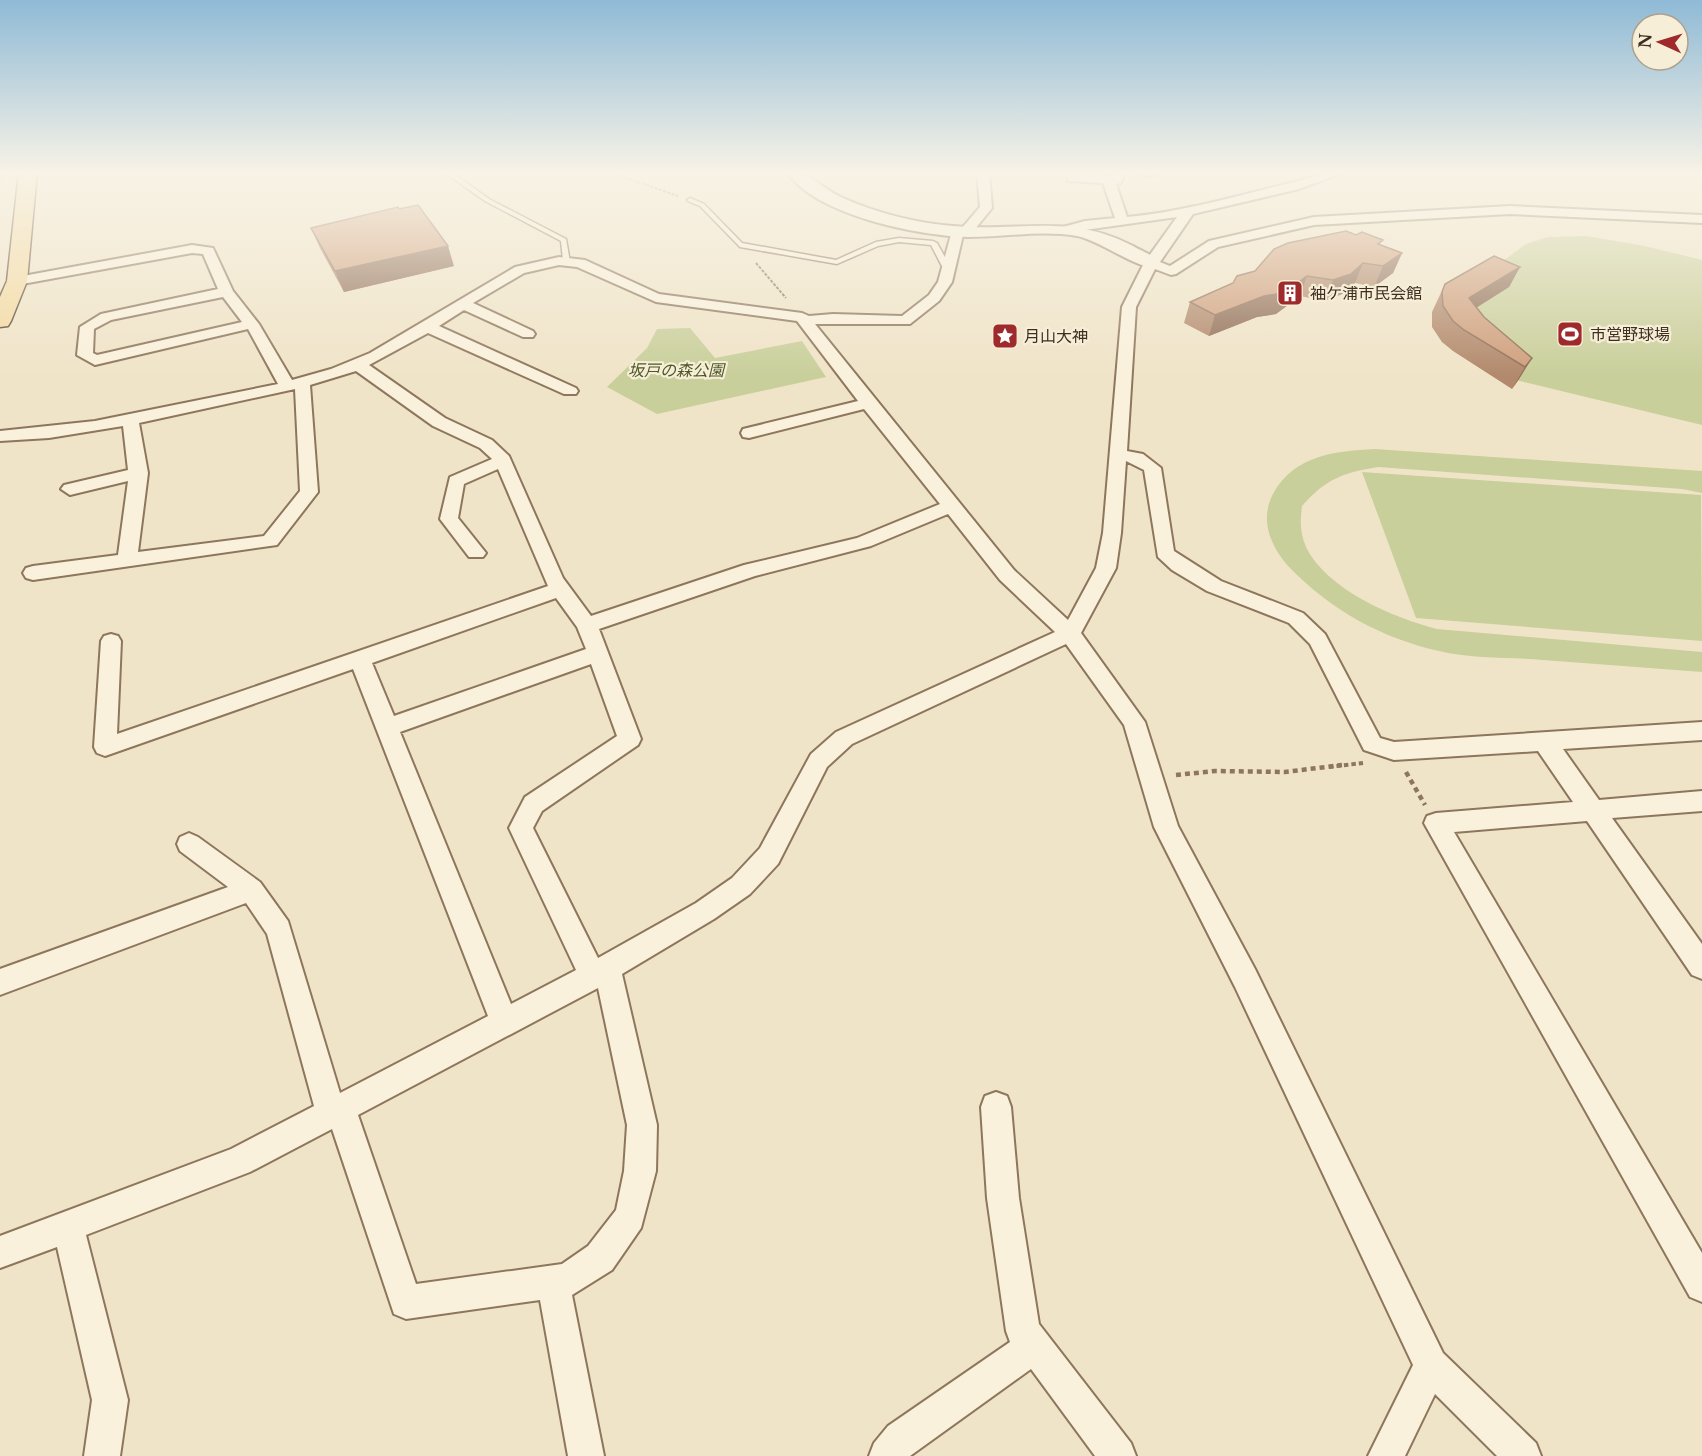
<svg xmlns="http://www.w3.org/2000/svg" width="1702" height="1456" viewBox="0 0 1702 1456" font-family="'Libre Baskerville','Noto Sans JP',serif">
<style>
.green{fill:#c9cf9b}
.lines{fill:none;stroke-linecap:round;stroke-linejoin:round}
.service-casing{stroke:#8d765c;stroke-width:3}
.minor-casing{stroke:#8d765c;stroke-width:4}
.tertiary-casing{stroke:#8d765c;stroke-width:4}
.primary-casing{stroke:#5b4430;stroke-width:3}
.path-far2{stroke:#8d765c;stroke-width:2;stroke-dasharray:3 1.5;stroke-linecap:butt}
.path-far1{stroke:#8d765c;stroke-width:4;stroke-dasharray:4.5 3;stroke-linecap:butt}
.path{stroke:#8d765c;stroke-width:4.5;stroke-dasharray:5 4;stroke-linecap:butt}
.service{fill:#faf1dc;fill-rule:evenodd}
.minor{fill:#faf1dc;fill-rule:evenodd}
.tertiary{fill:#faf1dc;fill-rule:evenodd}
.primary{fill:#f3d9a0;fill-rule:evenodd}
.wall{fill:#b2896c}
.shaded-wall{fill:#916f58}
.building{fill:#cf9f7d;stroke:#916f58;stroke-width:1.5}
.labels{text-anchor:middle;stroke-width:4.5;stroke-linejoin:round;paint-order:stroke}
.far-poi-label{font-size:16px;fill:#3d2e20;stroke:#f7eed8;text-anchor:start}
.far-park-label{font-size:16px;font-style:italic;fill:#4d5a26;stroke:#f7eed8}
</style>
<rect width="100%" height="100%" fill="#f0e4c8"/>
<path class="green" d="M 1586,236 L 1645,246 L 1702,260 L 1702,425 L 1495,375 L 1442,342 L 1433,327 L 1432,313 L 1526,244 L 1548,237 Z
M 690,328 L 715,358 L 802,341 L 826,377 L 657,414 L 607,387 L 647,348 L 657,329 Z
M 1375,449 L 1702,471 L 1702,493 L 1682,489 L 1378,467 C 1342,473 1326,479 1302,506 C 1300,521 1300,533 1306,547 C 1327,590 1394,618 1437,629 L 1702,652 L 1702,672 C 1649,668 1596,664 1543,660 C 1509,657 1471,659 1439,651 C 1381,638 1331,610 1290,568 C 1271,548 1259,520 1273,494 C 1294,455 1335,451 1375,449 Z
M 1362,472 L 1701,495 L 1702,641 L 1416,618 Z"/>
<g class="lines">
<defs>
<path id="service" d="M 444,172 L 451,172 L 489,199 L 566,239 L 570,262 L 563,260 L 561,241 L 485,201 Z
M 690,198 L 704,204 L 742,243 L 836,260 L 876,242 L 899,238 L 933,241 L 937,243 L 951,268 L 944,270 L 931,245 L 899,242 L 878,246 L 837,264 L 740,247 L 700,206 L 688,201 L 687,200 Z"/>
<path id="minor" d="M 0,172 L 8,172 L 0,176 Z
M 977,172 L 989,172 L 992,208 L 970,235 L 963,235 L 952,282 L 939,301 L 910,324 L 815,324 L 1014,570 L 1068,620 L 1096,568 L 1103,533 L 1122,307 L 1144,263 L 1177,217 L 1063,233 L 1063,227 L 1085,221 L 1115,218 L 1103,183 L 1068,181 L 1067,172 L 1112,176 L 1113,172 L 1125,172 L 1121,183 L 1116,184 L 1127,217 C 1181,212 1234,197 1286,184 C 1307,180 1324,171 1345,172 L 1299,189 L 1193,214 L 1160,262 L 1170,266 L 1209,241 L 1314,217 L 1510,206 L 1702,215 L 1702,223 L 1510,214 L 1314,225 L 1218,247 L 1176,274 L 1171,275 L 1155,269 L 1136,307 L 1127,451 L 1143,454 L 1161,468 L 1174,551 L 1221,581 L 1303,613 L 1325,634 L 1380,738 L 1394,742 L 1702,722 L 1702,740 L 1563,749 L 1599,800 L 1702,791 L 1702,811 L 1612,818 L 1702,944 L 1702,979 L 1692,975 L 1587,821 L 1454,832 L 1702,1253 L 1702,1302 L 1690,1297 L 1424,823 L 1427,816 L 1436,813 L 1573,802 L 1538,751 L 1394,760 L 1364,750 L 1310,644 L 1289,623 L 1207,591 L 1172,570 L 1158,557 L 1144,470 L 1126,461 L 1121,533 L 1116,568 L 1081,633 L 1145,722 L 1178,826 L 1255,969 L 1443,1353 L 1536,1443 L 1541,1456 L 1497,1456 L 1435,1394 L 1405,1456 L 1368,1456 L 1413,1365 L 1235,987 L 1154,827 L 1124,725 L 1066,644 L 852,744 L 827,767 L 778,864 L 750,894 L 714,919 L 622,974 L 657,1125 L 656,1171 L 641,1228 L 612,1270 L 572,1295 L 604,1456 L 568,1456 L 540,1300 L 406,1319 L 394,1314 L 332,1129 L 250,1172 L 86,1235 L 128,1400 L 120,1456 L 84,1456 L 92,1400 L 57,1247 L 0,1268 L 0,1236 L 231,1149 L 314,1106 L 267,934 L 246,903 L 0,995 L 0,969 L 228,887 L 180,851 L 177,844 L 180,837 L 189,833 L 198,837 L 260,882 L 288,921 L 340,1093 L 488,1016 L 353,669 L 105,756 L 97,753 L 94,747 L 101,641 L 104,636 L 111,634 L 118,636 L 121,641 L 117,734 L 548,586 L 498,469 L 464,484 L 458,518 L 486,553 L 483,557 L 469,557 L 440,519 L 450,477 L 492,459 L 480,448 L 433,426 L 356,371 L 310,385 L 318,492 L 277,545 L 33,580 L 26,578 L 23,573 L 26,568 L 33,566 L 118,555 L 128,481 L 70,495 L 61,489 L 64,485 L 128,470 L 123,426 L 49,438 L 0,441 L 0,431 L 95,421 L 278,384 L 248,329 L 95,365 L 77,355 L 80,327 L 101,314 L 218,289 L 203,254 L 192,253 L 17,285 L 10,281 L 12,278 L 192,245 L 213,248 L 233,291 L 259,324 L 292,380 L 331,369 L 370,353 L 515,267 L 559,257 L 585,260 L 659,294 L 802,313 L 809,316 L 833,314 L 902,316 L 929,295 L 938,282 L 952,231 L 962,228 L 980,207 ZM 559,265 L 577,267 L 656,302 L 797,321 L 858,401 L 743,429 L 741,433 L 743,437 L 749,438 L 864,409 L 940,504 L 857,538 L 744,565 L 591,616 L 563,578 L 509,456 L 492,440 L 445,418 L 369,365 L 428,333 L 564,394 L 576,394 L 578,391 L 576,388 L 439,326 L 464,310 L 523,337 L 533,337 L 535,334 L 533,331 L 473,303 L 524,273 ZM 223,297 L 242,322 L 97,355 L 93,353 L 94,329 L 111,320 ZM 295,389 L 300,491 L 264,536 L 138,552 L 148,473 L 139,423 ZM 948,514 L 1000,580 L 1055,632 L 836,732 L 811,754 L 760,848 L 732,878 L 696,903 L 598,958 L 533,828 L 542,811 L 638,745 L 641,739 L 599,629 L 755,576 L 871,546 ZM 556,598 L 577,627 L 586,649 L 394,716 L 372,663 ZM 591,664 L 617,736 L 525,797 L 509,828 L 576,970 L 511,1004 L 400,732 ZM 598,988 L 627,1125 L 624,1171 L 616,1210 L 588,1246 L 562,1264 L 416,1284 L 358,1115 Z
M 1139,172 L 1162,172 C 1157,177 1144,177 1139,172 Z
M 996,1092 L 1007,1096 L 1011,1107 L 1019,1198 L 1039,1324 L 1131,1443 L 1136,1456 L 1095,1456 L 1031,1369 L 910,1456 L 869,1456 L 874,1443 L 888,1426 L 1010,1342 L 1006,1331 L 987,1198 L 981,1107 L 985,1096 Z"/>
<path id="tertiary" d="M 787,172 C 812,172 820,188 843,198 C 877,213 916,223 953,226 C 1019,232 1070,213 1133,246 C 1141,251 1154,255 1160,263 L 1157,267 C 1139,271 1100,240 1077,236 C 1041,230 1004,237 968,237 C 919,236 815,215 787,172 Z"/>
<path id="primary" d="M 19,172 L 37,172 L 27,281 L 11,321 L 8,326 L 0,327 L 0,297 L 7,281 Z"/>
</defs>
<use href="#service" class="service-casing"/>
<use href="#minor" class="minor-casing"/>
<use href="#tertiary" class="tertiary-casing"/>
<use href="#primary" class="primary-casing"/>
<path class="path-far2" d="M 612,173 L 678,196
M 756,263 L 786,298"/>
<path class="path-far1" d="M 1329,767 L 1363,763"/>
<path class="path" d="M 1406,772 L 1425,805
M 1176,775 L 1215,771 L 1285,772 L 1342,765"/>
<use href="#service" class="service"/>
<use href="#minor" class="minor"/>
<use href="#tertiary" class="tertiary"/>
<use href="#primary" class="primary"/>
</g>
<path class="wall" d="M 311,228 L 454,266 L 344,292 L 320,248 Z
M 1381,245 L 1402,253 L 1393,273 L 1374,287 L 1355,283 L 1342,294 L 1325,301 L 1300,296 L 1276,314 L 1257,317 L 1209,336 L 1184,323 L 1190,302 Z
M 1520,267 L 1509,287 L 1476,308 L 1484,317 L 1532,358 L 1519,379 L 1512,389 L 1453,351 L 1442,342 L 1432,327 L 1432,312 L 1445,284 Z"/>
<path class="shaded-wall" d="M 448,246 L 454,266 L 344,292 L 335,271 Z
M 1402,253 L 1393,273 L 1374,287 L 1383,266 Z
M 1363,263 L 1355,283 L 1342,294 L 1325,301 L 1333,280 Z
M 1520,267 L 1509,287 L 1458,319 L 1469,298 Z
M 1307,276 L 1300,296 L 1276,314 L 1257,317 L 1209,336 L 1215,315 Z
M 1532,358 L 1519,379 L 1512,389 L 1525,367 Z"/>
<path class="building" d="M 418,205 L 448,246 L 335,271 L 311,228 L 398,207 L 399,209 Z
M 1346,231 L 1356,235 L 1362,232 L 1383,240 L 1378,244 L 1402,253 L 1383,266 L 1363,263 L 1351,274 L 1333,280 L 1307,276 L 1284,293 L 1264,296 L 1215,315 L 1190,302 L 1233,283 L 1237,276 L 1255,271 L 1274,249 L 1288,243 Z
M 1494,256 L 1520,267 L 1469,298 L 1484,317 L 1532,358 L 1525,367 L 1464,330 L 1453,321 L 1443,306 L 1442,292 L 1445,284 Z"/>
<linearGradient id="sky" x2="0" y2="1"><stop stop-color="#8fbad6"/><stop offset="0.46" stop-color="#f8f3e6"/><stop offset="1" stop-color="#f8f3e6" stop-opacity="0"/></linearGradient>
<rect width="1702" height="376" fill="url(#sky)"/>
<defs>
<symbol id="building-square" viewBox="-11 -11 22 22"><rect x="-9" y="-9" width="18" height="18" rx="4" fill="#9e2a2b" stroke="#f7eed8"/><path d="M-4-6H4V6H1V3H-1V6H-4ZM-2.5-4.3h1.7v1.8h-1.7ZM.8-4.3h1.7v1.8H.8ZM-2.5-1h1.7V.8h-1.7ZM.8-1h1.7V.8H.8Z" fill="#fff"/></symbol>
<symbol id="stadium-square" viewBox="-11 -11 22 22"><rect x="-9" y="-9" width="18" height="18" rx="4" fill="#9e2a2b" stroke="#f7eed8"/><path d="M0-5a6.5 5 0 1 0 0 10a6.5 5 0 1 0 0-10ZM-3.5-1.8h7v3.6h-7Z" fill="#fff"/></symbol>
<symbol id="sight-square" viewBox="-11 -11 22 22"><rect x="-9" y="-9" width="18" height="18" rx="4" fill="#9e2a2b" stroke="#f7eed8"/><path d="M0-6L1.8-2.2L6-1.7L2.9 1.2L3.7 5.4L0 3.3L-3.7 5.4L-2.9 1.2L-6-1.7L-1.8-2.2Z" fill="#fff"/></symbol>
</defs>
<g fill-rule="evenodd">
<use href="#building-square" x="1275" y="278" width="30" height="30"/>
<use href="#stadium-square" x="1555" y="319" width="30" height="30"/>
<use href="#sight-square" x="990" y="321" width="30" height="30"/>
</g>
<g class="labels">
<g class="far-poi-label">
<text x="1310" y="299">袖ケ浦市民会館</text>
<text x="1590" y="340">市営野球場</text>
<text x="1024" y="342">月山大神</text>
</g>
<g class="far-park-label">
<text x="676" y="376">坂戸の森公園</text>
</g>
</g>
<g transform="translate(1660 42) rotate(274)"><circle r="28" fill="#f7eed8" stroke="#ada18e" stroke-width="1.5"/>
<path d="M0-4.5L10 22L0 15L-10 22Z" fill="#9e2a2b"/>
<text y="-9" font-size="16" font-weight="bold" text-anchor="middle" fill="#3d2e20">N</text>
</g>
</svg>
